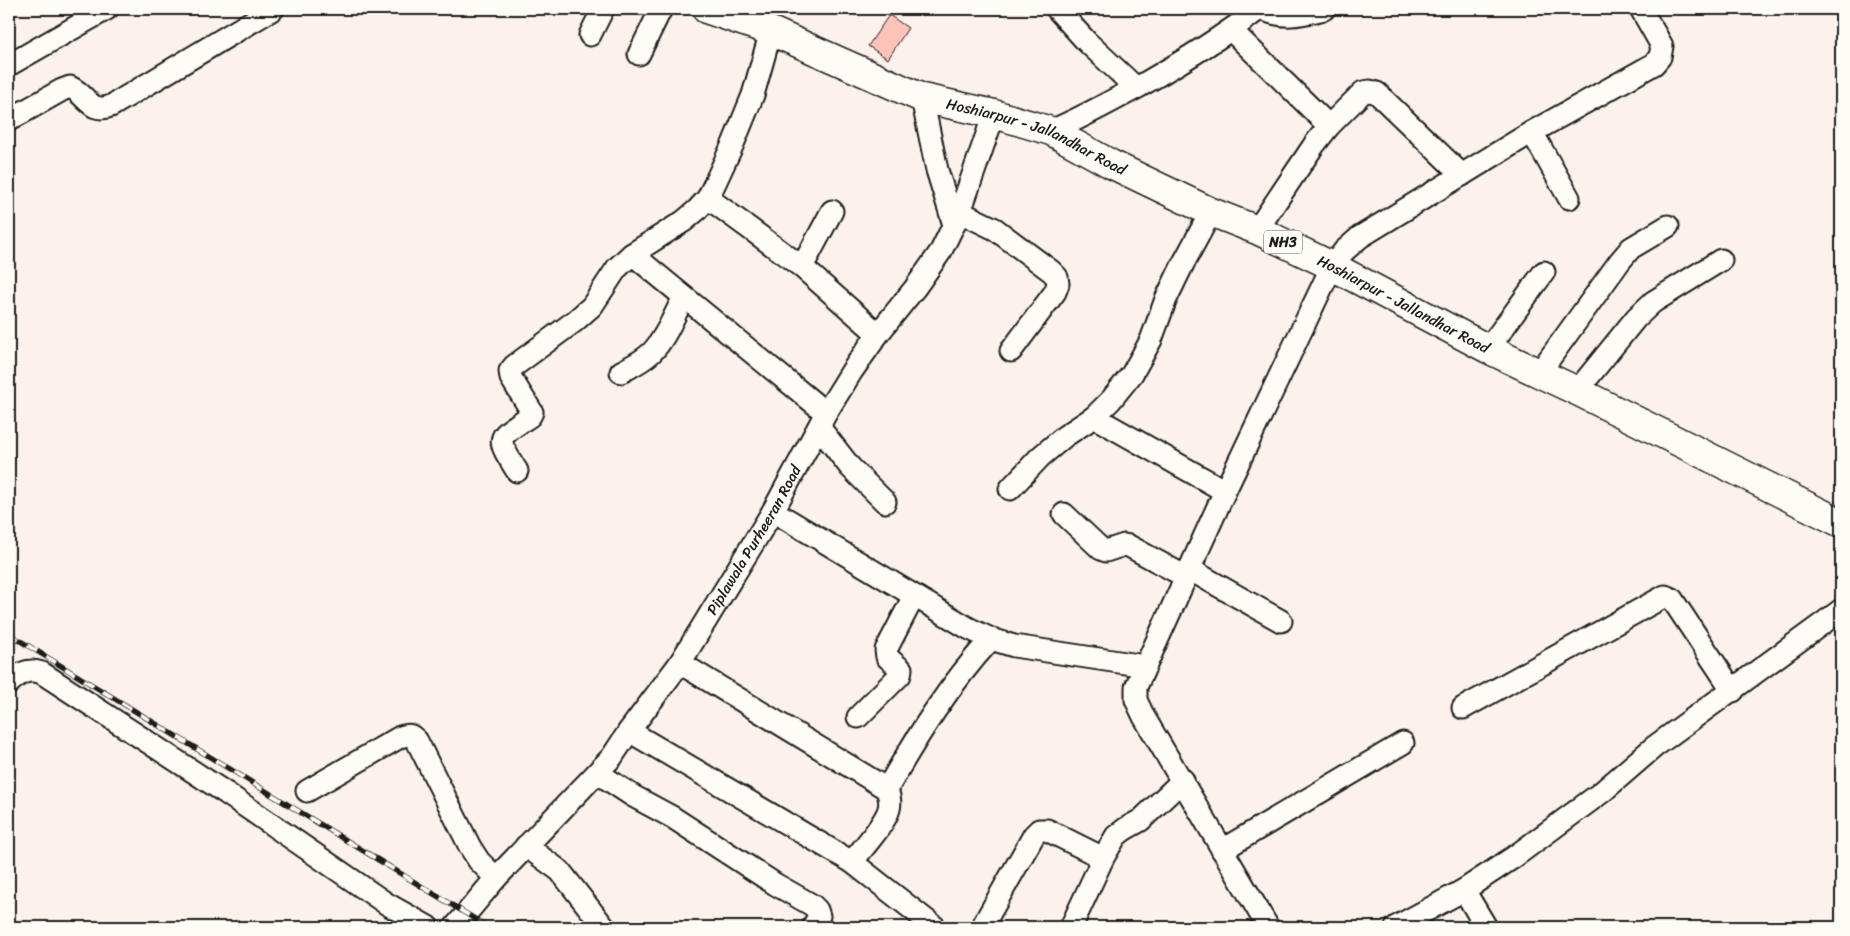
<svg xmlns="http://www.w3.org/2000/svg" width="1850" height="936" viewBox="0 0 1850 936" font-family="Sriracha,sans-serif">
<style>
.building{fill:#ffc3b9;stroke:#1c1c1c}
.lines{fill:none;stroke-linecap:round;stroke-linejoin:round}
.minor-casing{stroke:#1c1c1c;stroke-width:25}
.highway-casing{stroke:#1c1c1c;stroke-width:31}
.minor{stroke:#fdfcf7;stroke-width:21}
.highway{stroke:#fdfcf7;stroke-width:28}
.rail-casing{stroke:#1c1c1c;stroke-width:5.5}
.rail{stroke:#fdfcf7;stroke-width:4;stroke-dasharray:11;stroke-linecap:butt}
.labels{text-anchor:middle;stroke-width:4.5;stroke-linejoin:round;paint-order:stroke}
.shield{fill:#fdfcf7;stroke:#605f5e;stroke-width:1}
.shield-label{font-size:14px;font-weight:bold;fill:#1c1c1c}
.street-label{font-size:15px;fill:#1c1c1c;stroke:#fdfcf7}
</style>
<rect width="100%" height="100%" fill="#fdf1eb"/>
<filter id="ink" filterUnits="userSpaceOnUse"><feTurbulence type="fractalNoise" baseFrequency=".02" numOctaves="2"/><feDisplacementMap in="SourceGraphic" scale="10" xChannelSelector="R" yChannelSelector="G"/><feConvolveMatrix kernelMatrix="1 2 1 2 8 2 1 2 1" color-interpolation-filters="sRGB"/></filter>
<g filter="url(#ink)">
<path class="building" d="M 889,15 L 908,28 L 888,59 L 868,46 Z"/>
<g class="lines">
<defs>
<g id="minor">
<path d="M 1057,9 L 1086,41 L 1136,88"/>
<path d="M 1263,9 C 1283,20 1303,14 1324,9"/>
<path d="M 1231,30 L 1329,126"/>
<path d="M 590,35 L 603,9"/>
<path d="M 639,54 L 661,9"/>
<path d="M 9,65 L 107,9"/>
<path d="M 922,98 L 937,170 L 954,225"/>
<path d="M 9,120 L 62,90 L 70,87 C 88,95 89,114 111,106 L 273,9"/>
<path d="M 1051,131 C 1082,118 1110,102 1140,86 C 1182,62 1220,39 1259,9"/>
<path d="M 1532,132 L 1569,198"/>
<path d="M 708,198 L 802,267 L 878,334"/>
<path d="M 960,212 L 995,229 L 1051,271 L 1057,277 L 1058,284 L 1055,292 L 1011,351"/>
<path d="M 1257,230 L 1314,145 L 1329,126 L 1363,92 L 1370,91 L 1377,93 L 1462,175"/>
<path d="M 632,254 L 826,413"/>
<path d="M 802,267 L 832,211"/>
<path d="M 1488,349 L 1544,272"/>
<path d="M 621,372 C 632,366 643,361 652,352 C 666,338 674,315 684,297"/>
<path d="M 1539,373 L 1620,261 L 1631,248 L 1668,226"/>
<path d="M 1577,391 L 1636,318 L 1653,302 L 1721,260"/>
<path d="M 1094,417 L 1225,491"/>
<path d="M 819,427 L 850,467 L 885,502"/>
<path d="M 517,471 C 495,436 496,439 530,416 L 532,412 L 511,378 L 510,371 L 514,366 L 575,321 L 592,306 L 617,268 L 632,254 L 684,221 L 697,210 L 708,198 L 733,144 L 753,95 L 771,31"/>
<path d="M 1010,489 L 1040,457 L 1065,436 L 1094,417 L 1111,400 L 1132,374 L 1151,340 L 1166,299 L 1183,264 L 1211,212"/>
<path d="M 773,511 L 968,628 L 991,639 L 1014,646 L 1145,666"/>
<path d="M 1064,514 L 1101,549 L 1106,551 L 1124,545 L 1129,546 L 1186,577"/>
<path d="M 1189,569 L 1281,621"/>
<path d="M 680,663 L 887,789 C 889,796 891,802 889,809 C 885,824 862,849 852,862"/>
<path d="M 9,683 C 20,673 28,668 42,673 L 226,793 L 387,904 L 428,927"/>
<path d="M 1463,708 L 1665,596 L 1672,599 L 1733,691"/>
<path d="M 858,717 L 900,675 L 901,669 L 887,657 L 886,650 L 914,596"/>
<path d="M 629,731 L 852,862 L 935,927"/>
<path d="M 598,773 L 633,796 L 672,817 L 775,884 L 812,905 L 817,910 L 819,916 L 813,927"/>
<path d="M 887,789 C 917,736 949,685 991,639"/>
<path d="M 307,791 L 400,737 C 408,734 411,734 417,741 L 470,847 L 479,861 L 496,878"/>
<path d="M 526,846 L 560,871 L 604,927"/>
<path d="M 1222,850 L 1403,743"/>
<path d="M 1464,890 L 1486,927"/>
<path id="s1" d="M 455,927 L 496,878 L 612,757 L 629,731 L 680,663 L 773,511 L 826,413 L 852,371 L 878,334 L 915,288 L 941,251 L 960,212 L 994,114"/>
<path d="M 982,927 L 1034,835 L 1039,830 L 1047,830 L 1103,858"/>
<path d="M 1071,927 L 1103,858 L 1116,836 L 1125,829 L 1141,820 L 1183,780"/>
<path d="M 1268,927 L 1144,717 L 1136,700 L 1136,687 L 1225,491 L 1332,266 L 1344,251 L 1360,237 L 1532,132 L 1654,64 L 1660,57 L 1662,46 L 1641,9"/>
<path d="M 1396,927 L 1464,890 L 1514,857 L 1602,792 L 1654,747 L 1841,610"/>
</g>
<g id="highway">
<path id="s2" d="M 706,9 L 771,31 L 922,98 L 994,114 L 1051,131 L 1111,164 L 1211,212 L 1257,230 L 1332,266 L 1488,349 L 1577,391 L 1841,523"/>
</g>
</defs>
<use href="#minor" class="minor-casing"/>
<use href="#highway" class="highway-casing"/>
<use href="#minor" class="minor"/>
<use href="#highway" class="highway"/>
<defs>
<path id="rail" d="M 9,634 L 488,927"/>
</defs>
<use href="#rail" class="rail-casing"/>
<use href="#rail" class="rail"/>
</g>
</g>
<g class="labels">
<rect class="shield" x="1264" y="230.5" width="38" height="23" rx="4"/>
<g class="shield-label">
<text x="1283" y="247">NH3</text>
</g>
<g class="street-label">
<text dy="5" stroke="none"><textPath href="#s2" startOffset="355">Hoshiarpur - Jallandhar Road</textPath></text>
<text dy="5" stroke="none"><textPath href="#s2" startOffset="760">Hoshiarpur - Jallandhar Road</textPath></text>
<text dy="5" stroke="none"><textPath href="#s1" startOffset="491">Piplawala Purheeran Road</textPath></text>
</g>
</g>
<rect width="1850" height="936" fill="none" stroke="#fdfcf7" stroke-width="30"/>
<rect x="15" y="15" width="1820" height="906" fill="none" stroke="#1c1c1c" stroke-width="2" filter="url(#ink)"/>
</svg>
